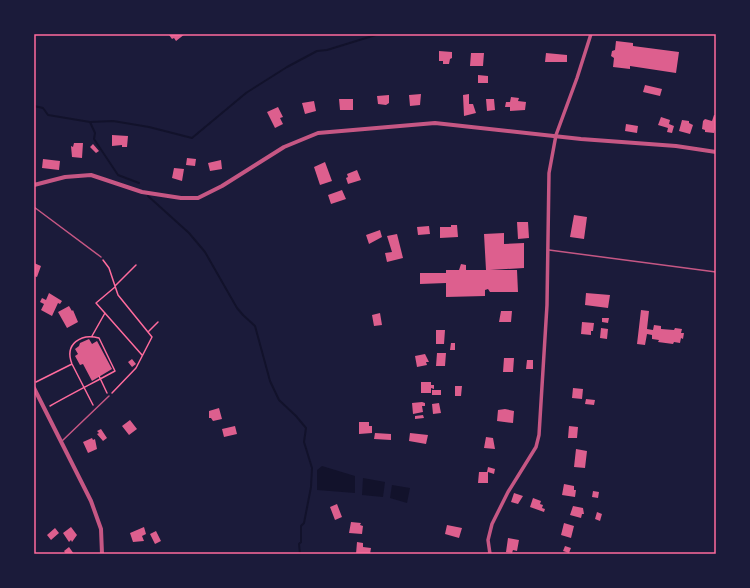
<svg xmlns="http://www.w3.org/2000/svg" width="750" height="588" viewBox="0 0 750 588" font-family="Roboto,sans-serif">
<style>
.water{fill:#12122b}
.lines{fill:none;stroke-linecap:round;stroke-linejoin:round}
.stream{stroke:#12122b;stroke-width:2}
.building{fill:#dd5f8e}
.path{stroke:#ff6b9d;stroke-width:1.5}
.service{stroke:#c65784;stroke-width:1.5}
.minor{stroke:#c65784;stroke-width:3.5}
.tertiary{stroke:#c65784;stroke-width:4}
.neatline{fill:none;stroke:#ff6b9d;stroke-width:1.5}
</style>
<rect width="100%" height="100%" fill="#1b1b3a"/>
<path class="water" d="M 322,466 L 355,476 L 355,493 L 317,490 L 317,470 Z
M 363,478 L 385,482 L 383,497 L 362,495 Z
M 392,485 L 410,488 L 407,503 L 390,498 Z"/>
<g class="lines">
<path class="stream" d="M 34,106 L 43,108 L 48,115 L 90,122 L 95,133 L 94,139 L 118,175 L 139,183
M 90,122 L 113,121 L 149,127 L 192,138 L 246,93 L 287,67 L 317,51 L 327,50 L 379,34
M 148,196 L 189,233 L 205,252 L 237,308 L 243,315 L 255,326 L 270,381 L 279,400 L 296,416 L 306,428 L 304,442 L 312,468 L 311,487 L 304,523 L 301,526 L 301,542 L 299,544 L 300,554"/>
</g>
<path class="building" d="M 170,34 L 185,34 L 176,41 L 174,38 L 172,39 L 169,35 Z
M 616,41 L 633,43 L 633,46 L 679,52 L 676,73 L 630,66 L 630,69 L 613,67 L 614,58 L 611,56 L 612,51 L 615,50 Z
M 439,51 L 452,52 L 452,58 L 450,59 L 449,64 L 443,64 L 443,61 L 439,61 Z
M 471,53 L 484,53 L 483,66 L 470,66 Z
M 546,53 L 567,55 L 567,62 L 545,62 Z
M 478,75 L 488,76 L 488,83 L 478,83 Z
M 645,85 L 662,89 L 660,96 L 643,92 Z
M 421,94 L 420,105 L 410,106 L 409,95 Z
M 469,94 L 469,104 L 473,104 L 476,113 L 464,116 L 463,95 Z
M 389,95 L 389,103 L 386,105 L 378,104 L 377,96 Z
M 511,97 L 519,98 L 518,101 L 526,102 L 525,110 L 510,111 L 510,107 L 505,107 L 506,102 L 510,102 Z
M 339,99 L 353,99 L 353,110 L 340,110 Z
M 486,99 L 494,99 L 495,110 L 487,111 Z
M 314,101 L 316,111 L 305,114 L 302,103 Z
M 278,107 L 283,117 L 280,118 L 283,124 L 275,128 L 267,112 Z
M 714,115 L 716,115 L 716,125 L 714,133 L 705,132 L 705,130 L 702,129 L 703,121 L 705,119 L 712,121 Z
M 661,117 L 670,120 L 669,124 L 674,126 L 672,133 L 667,132 L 668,128 L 658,125 Z
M 682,120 L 689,121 L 689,123 L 693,125 L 690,134 L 679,131 Z
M 626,124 L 638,126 L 637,133 L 625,131 Z
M 112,135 L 128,136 L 127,147 L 122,147 L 122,145 L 112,146 Z
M 74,143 L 83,143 L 82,158 L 72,157 L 71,146 L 73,147 Z
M 93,144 L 99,151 L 96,153 L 90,147 Z
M 187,158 L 196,159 L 195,166 L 186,165 Z
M 43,159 L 60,161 L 59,170 L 42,168 Z
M 221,160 L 222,169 L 210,171 L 208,163 Z
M 325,162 L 332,181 L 320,185 L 314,167 Z
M 174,168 L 184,169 L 182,181 L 172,178 Z
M 357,170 L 361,180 L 348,184 L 346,178 L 348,177 L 347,174 Z
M 342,190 L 346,199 L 331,204 L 328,195 Z
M 574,215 L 587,217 L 584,239 L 570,237 Z
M 517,222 L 528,222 L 529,238 L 518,239 Z
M 451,225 L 457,225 L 458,237 L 440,238 L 440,227 L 451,227 Z
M 429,226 L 430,234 L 418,235 L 417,227 Z
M 380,230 L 382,237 L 369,244 L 366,235 Z
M 504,233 L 504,244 L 524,243 L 524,268 L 490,270 L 517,270 L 518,292 L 490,292 L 488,289 L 485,290 L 485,296 L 446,297 L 446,283 L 420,284 L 420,273 L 446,273 L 446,270 L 459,270 L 461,264 L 466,265 L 466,270 L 486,270 L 484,234 Z
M 397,234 L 403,258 L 387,262 L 385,253 L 392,252 L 387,236 Z
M 34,263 L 41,266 L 37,277 L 34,276 Z
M 49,293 L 62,301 L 60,304 L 58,303 L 52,316 L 41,310 L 44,304 L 40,302 L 42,298 L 46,300 Z
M 586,293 L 610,295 L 608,308 L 585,305 Z
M 69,306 L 72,311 L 73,310 L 78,322 L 67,328 L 58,312 Z
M 641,310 L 649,311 L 647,329 L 653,330 L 654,325 L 661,326 L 661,329 L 674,330 L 675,328 L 682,329 L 681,333 L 684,333 L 683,339 L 681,338 L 680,343 L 674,342 L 673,344 L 658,342 L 659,340 L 652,339 L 652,335 L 647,334 L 645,345 L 637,344 Z
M 501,311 L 512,311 L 511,322 L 499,322 Z
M 380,313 L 382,325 L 374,326 L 372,315 Z
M 602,318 L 609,318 L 608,323 L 602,322 Z
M 582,322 L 594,323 L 593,331 L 591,331 L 591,335 L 581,334 Z
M 601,328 L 608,329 L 607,339 L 600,338 Z
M 436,330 L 445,330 L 444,344 L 436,344 Z
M 89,339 L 92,344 L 97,341 L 112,369 L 92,381 L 83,364 L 80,365 L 75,356 L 78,354 L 75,349 L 79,346 L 80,343 Z
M 451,343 L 455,343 L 455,350 L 450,350 Z
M 437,353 L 446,353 L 445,366 L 436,366 Z
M 425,354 L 429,362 L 426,362 L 427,365 L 417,367 L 415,356 Z
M 504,358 L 514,358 L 513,372 L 503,372 Z
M 132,359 L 136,364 L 132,367 L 128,362 Z
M 527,360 L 533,360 L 533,369 L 526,369 Z
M 421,382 L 431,382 L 431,385 L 434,385 L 434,389 L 431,388 L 431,393 L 421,393 Z
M 455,386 L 462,386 L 461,396 L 455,396 Z
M 573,388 L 583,389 L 582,399 L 572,398 Z
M 432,390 L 441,390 L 441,395 L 432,395 Z
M 586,399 L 595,400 L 594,405 L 585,404 Z
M 422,402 L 425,403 L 425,406 L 422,406 L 423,412 L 413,414 L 412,403 Z
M 439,403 L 441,413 L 433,414 L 432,404 Z
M 219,408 L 222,419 L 213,421 L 211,418 L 209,418 L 209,411 Z
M 505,409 L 514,411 L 513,423 L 497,421 L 498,410 Z
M 423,415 L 424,418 L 415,419 L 415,416 Z
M 130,420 L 137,429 L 129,435 L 122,426 Z
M 359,422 L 369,422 L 369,426 L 372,426 L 372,433 L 359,434 Z
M 235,426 L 237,434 L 224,437 L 222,429 Z
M 569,426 L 578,427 L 577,438 L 568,438 Z
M 101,429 L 107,438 L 103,441 L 97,434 L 99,433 L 97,431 Z
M 375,433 L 391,434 L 391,440 L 374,439 Z
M 410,433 L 428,435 L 426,444 L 409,441 Z
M 486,437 L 493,438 L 495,449 L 484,448 Z
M 92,438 L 93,440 L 95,439 L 97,449 L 88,453 L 83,442 Z
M 576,449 L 587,451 L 585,468 L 574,467 Z
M 488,467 L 495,469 L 494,474 L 488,472 L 488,483 L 478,483 L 479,472 L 487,472 Z
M 564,484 L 574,486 L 574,490 L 576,490 L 575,497 L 562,495 Z
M 593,491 L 599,492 L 598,498 L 592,497 Z
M 514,493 L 523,496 L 518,504 L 511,502 Z
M 533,498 L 541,501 L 540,504 L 543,505 L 542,508 L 545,509 L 544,512 L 530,507 Z
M 337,504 L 342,517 L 335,520 L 330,507 Z
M 573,506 L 583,508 L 584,514 L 582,514 L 581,518 L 570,515 Z
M 597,512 L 602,514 L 600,521 L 595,519 Z
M 351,522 L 361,523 L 360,525 L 363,526 L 362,534 L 349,533 Z
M 564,523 L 574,526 L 571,538 L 561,535 Z
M 447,525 L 462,528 L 459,538 L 445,534 Z
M 71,527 L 77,535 L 72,542 L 71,540 L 69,542 L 63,533 Z
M 144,527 L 146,534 L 142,536 L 144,541 L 133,542 L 130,533 Z
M 55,528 L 59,533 L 51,540 L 47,535 Z
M 156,531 L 161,541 L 155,544 L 150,534 Z
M 508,538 L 519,540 L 517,551 L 513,550 L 512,553 L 506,552 Z
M 357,542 L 363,543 L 363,547 L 371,548 L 370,554 L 356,554 Z
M 565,546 L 571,548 L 569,553 L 563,551 Z
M 69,547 L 74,554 L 66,554 L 64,551 Z"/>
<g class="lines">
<path class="path" d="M 103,260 L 109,268 L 118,295 L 152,337 L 136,368 L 112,393
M 115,286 L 136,265
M 115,287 L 96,303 L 142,355
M 149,331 L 158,322
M 92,336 L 105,313
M 99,376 L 107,393
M 36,382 L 72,364
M 50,406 C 71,394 93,383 115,371 L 99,338 C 81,333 64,344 72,364 L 93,405"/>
<path class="service" d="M 34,207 L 101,257
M 549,250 L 716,272
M 62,441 L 109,396"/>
<path class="minor" d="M 490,554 L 488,540 L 492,524 L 508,492 L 536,447 L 539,435 L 547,305 L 549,173 L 556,135 L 577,78 L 591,34"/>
<path class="tertiary" d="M 34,185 L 65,177 L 91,175 L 142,192 L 181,198 L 198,198 L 222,186 L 284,147 L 318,133 L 435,123 L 581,139 L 676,146 L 716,152
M 34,388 L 91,501 L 101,529 L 102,554"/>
</g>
<rect width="750" height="588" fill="none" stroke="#1b1b3a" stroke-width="70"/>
<rect x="35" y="35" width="680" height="518" class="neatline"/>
</svg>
